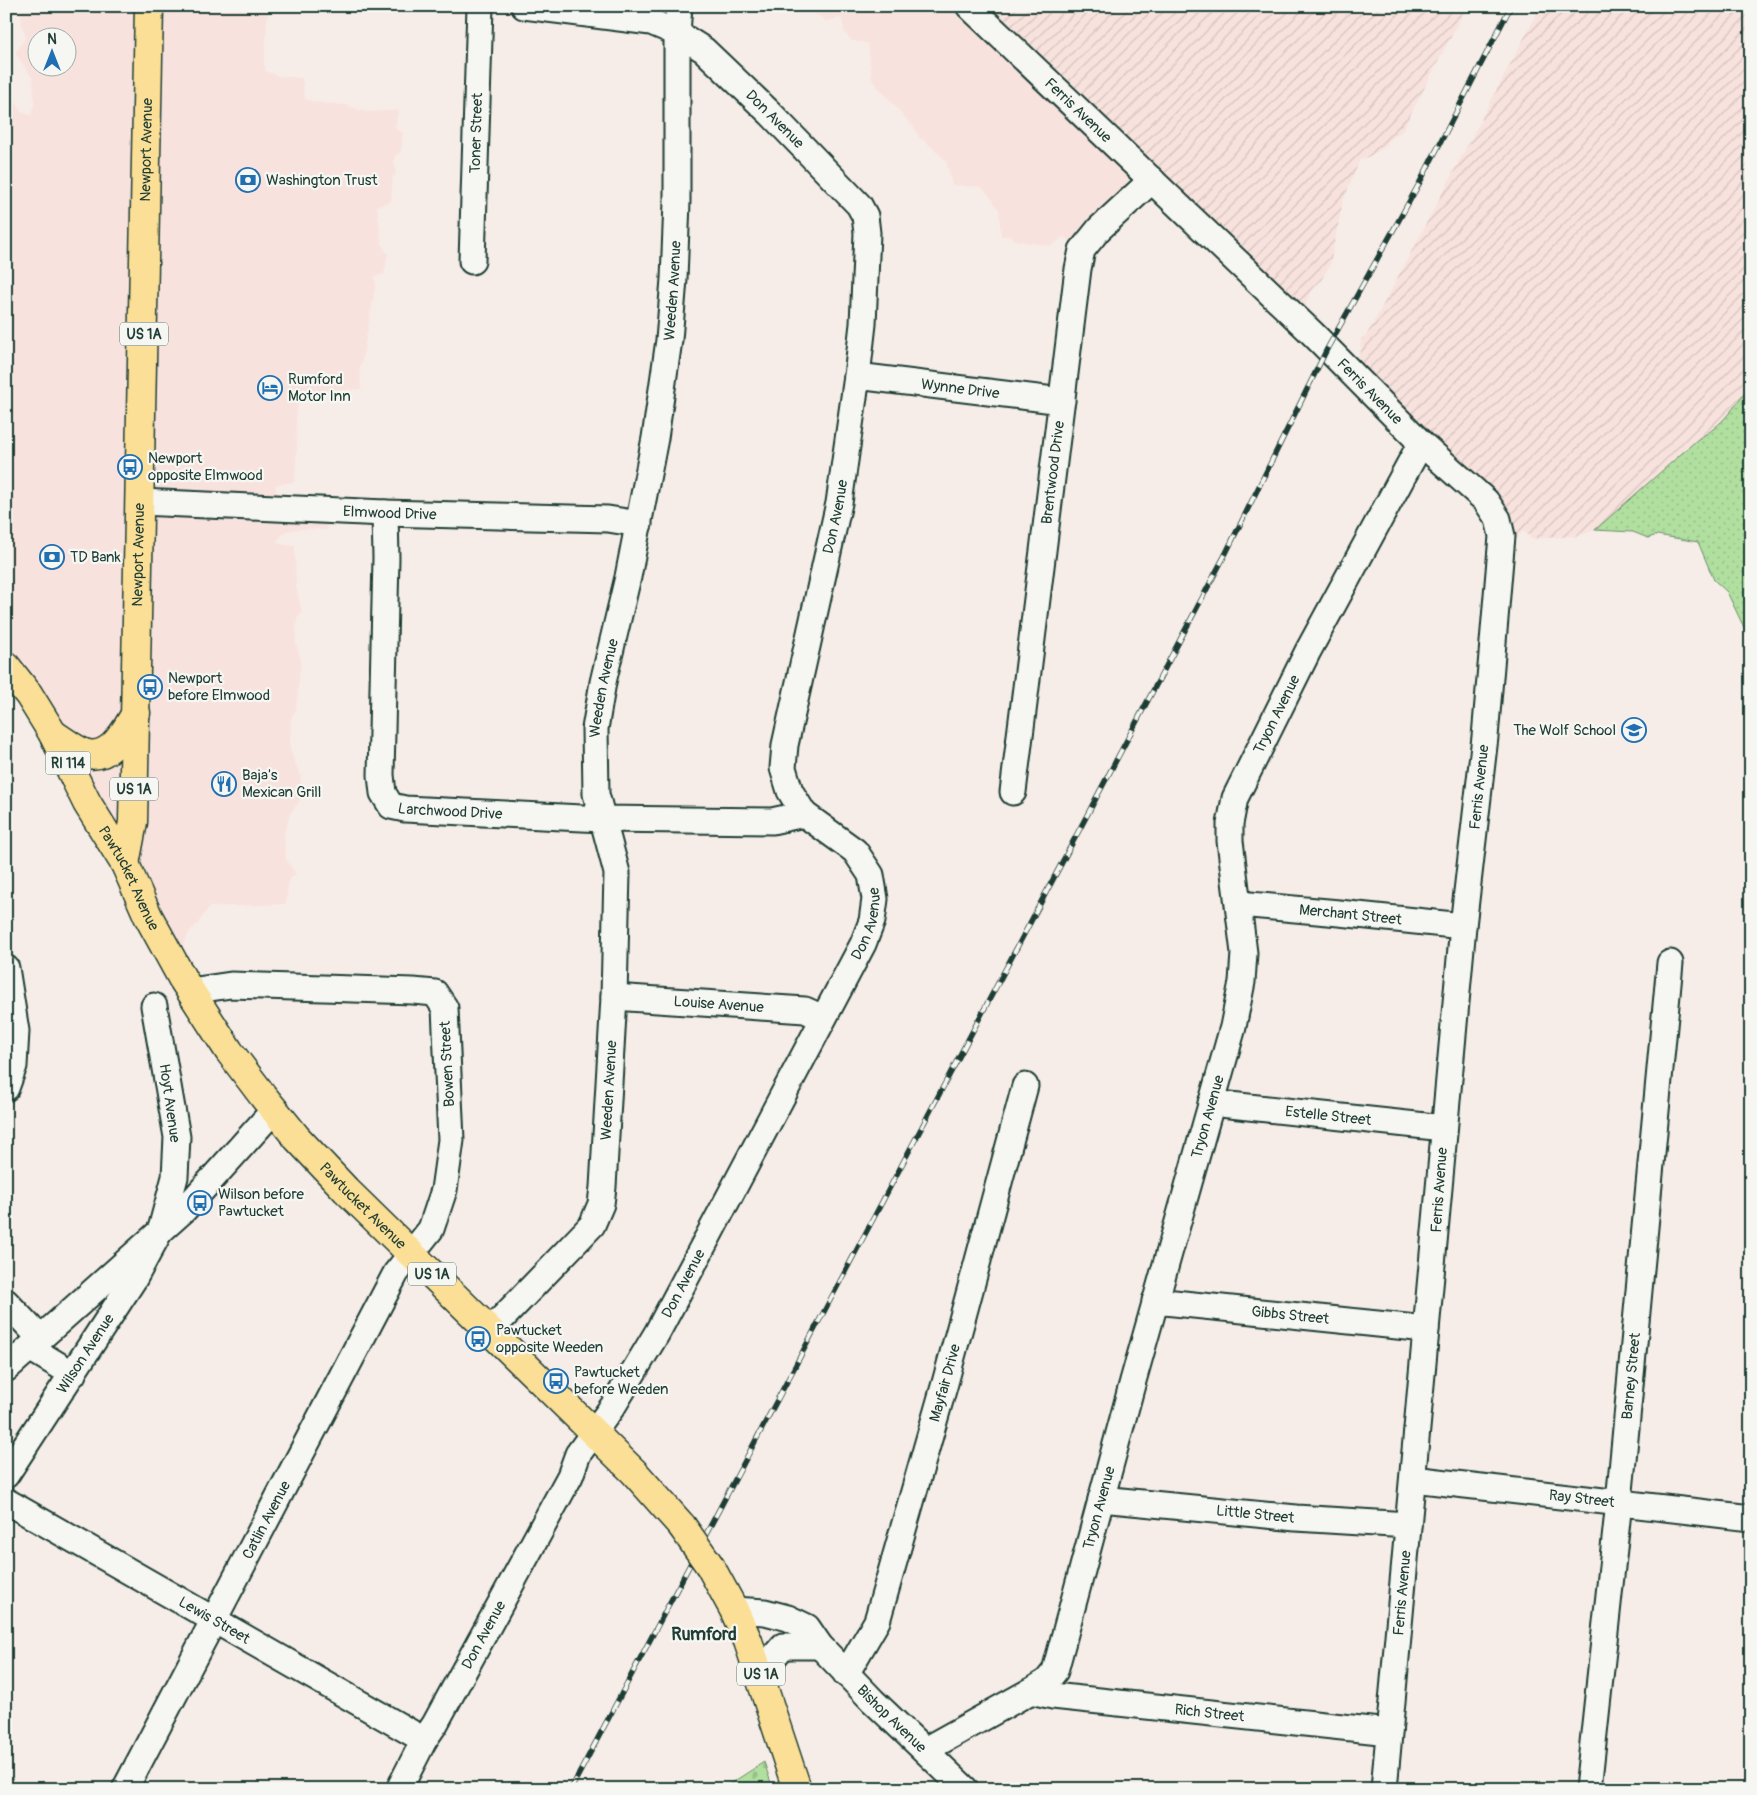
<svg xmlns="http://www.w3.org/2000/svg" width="1757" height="1795" viewBox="0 0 1757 1795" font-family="Pangolin,sans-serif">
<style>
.built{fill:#f8e2dd;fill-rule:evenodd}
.industrial{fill:url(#industrial-furrows)}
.cemetery{fill:url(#cemetery-stones);stroke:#688e6a}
.park{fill:url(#park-dots);stroke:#688e6a}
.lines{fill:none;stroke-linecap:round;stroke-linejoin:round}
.minor-casing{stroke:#1f3d34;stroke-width:29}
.major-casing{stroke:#1f3d34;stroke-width:31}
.minor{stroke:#f6f6f2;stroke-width:25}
.major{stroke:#fbdf96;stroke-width:28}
.rail-casing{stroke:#1f3d34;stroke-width:5.5}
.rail{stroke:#f6f6f2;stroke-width:4;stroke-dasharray:11;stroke-linecap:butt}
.major-bridge-casing{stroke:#1f3d34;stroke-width:31;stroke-linecap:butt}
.major-bridge{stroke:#fbdf96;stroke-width:28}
.labels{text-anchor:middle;stroke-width:4.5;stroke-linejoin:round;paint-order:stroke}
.shield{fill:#f6f6f2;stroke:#60746d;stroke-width:1}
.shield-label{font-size:14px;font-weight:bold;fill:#1f3d34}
.street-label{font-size:15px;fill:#1f3d34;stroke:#f6f6f2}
.poi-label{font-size:15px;fill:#1f3d34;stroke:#f6f6f2;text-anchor:start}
.quarter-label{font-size:18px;font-weight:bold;fill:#1f3d34;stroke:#f6f6f2}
</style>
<defs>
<pattern id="industrial-furrows" width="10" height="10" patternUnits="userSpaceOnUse" patternTransform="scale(1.25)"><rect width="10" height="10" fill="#f8e2dd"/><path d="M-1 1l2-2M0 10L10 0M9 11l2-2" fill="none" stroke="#d4c3be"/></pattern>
<pattern id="cemetery-stones" width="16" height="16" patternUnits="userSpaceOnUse" patternTransform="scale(1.25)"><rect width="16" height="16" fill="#b0df9f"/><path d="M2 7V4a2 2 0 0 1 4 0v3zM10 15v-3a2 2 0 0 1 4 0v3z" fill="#97c08a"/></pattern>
<pattern id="park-dots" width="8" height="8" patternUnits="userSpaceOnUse" patternTransform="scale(1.25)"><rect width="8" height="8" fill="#b0df9f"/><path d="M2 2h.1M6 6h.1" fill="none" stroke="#97c08a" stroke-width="1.8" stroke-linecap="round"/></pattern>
</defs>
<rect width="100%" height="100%" fill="#f7ede8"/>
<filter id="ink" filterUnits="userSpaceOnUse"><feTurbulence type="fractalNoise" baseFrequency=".02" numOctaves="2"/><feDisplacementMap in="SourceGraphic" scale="10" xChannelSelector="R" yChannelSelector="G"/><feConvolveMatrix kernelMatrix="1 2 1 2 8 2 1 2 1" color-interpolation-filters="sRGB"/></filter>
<g filter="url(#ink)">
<path class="built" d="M 20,6 L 265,7 L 268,13 L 264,63 L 266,71 L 279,76 L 302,78 L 305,99 L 320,103 L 346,105 L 367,112 L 399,110 L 395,128 L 403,133 L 401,151 L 394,158 L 396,174 L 393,177 L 391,202 L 377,206 L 382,245 L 388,254 L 384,274 L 374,277 L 376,284 L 362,361 L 360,366 L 361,389 L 302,392 L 299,395 L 296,417 L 297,446 L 295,482 L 275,485 L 276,491 L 285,497 L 322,514 L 328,530 L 302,529 L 286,531 L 277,541 L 281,544 L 295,546 L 296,586 L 302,612 L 297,619 L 296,643 L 301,660 L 296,710 L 291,718 L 290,750 L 301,776 L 302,798 L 290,814 L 284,835 L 286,859 L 296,874 L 289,880 L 286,904 L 209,907 L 198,924 L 190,931 L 182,948 L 166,946 L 6,677 L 6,103 L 8,101 L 16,101 L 21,112 L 31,115 L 34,104 L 33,79 L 15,53 L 26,37 L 22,27 ZM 38,38 L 68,38 L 68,68 L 38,68 Z
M 802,6 L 975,6 L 1150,188 L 1072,244 L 1064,237 L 1051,246 L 1017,241 L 1010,236 L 1001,236 L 999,210 L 989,195 L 981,187 L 952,185 L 946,161 L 926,142 L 919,138 L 914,128 L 872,80 L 868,43 L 852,41 L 844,32 L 842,20 L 840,18 L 826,21 Z"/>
<path class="industrial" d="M 975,6 L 1467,6 L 1402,131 L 1390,139 L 1385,147 L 1368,157 L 1360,160 L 1343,201 L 1330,265 L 1320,282 L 1309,295 L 1300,323 Z
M 1541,6 L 1751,6 L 1751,386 L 1725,419 L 1713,431 L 1698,439 L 1595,530 L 1579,536 L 1530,539 L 1527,533 L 1522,531 L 1516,540 L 1513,573 L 1506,580 L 1498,548 L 1482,512 L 1350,377 L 1361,350 L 1361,339 L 1366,336 L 1383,305 Z"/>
<path class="cemetery" d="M 764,1762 L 773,1789 L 722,1789 Z"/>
<path class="park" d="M 1751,386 L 1751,642 L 1727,592 L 1714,580 L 1698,542 L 1657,535 L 1648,538 L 1633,532 L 1595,530 L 1698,439 C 1725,424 1732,408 1751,386 Z"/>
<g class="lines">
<defs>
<g id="minor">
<path id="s1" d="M 969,6 L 1313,334 L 1421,443 L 1486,501 L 1498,519 L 1502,536 L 1485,737 L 1463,926 L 1384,1789"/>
<path id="s2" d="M 472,261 L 480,6"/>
<path id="s3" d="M 857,376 L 1062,401"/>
<path id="s4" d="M 140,502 L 385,513 L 608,519 L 639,524"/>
<path id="s5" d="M 385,513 L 386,558 L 381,775 L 383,793 L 391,806 L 405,809 L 602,819 L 772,821 L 804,814"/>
<path id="s6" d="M 1013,792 L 1078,269 L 1082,250 L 1099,229 L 1152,180"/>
<path id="s7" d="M 1239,904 L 1339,913 L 1463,926"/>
<path d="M 6,968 L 16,1031 L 14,1066 L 6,1088"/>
<path id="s8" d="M 614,997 L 805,1010 L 823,1018"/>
<path id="s9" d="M 1211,1103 L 1444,1128"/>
<path id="s10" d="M 1155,1301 L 1426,1329"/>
<path d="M 6,1302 L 40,1338"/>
<path id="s11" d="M 490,1331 L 592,1225 L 601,1204 L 603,1187 L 614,997 L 617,873 L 596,794 L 595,729 L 603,682 L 628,577 L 655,438 L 669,340 L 674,279 L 677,202 L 677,33 L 679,6"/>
<path d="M 30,1348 L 73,1374"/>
<path d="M 6,1369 L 184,1210 L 274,1110"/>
<path id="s12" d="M 6,1475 L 134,1279 L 161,1229 L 175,1177 L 177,1137 L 154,1006"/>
<path id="s13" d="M 1413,1479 L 1751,1518"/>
<path id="s14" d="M 1101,1499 L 1296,1518 L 1408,1525"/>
<path id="s15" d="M 6,1501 L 424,1740"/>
<path id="s16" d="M 734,1610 L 765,1612 L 788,1618 L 807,1627 L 820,1646 L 873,1701 L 965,1789"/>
<path d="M 760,1673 L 783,1646 L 820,1646"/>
<path id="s17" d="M 846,1674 L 877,1621 L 945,1383 L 1025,1086"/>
<path id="s18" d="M 1031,1691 L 1053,1696 L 1389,1732"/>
<path id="s19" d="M 925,1750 L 1031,1691 L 1047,1681 L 1055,1671 L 1133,1381 L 1233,1027 L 1242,982 L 1244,953 L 1230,841 L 1230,824 L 1235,798 L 1308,651 L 1421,443"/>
<path id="s20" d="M 125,1789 L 396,1273 L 431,1229 L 444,1190 L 451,1140 L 445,1008 L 435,993 L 413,991 L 231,985 L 190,991"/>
<path id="s21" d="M 399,1789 L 424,1740 L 435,1724 L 570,1476 L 578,1454 L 613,1406 L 657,1333 L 863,944 L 872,921 L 875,899 L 871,875 L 855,851 L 804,814 L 790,791 L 783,768 L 785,745 L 839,503 L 857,376 L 863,324 L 867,233 L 865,216 L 859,205 L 771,114 L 704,50 L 677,33 L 651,22 L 524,6"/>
<path id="s22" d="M 1588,1789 L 1619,1502 L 1670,963"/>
</g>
<g id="major">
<path id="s23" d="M 6,666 L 29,695 L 53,734 L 87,803 L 125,864 L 148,916 L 182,978 L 229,1051 L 263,1096 L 297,1138 L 346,1190 L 634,1472 L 682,1526"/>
<path d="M 53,734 C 63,740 74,749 84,753 C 110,762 125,731 136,713"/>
<path id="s24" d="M 125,864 L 133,822 L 149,6"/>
<path d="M 710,1566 L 734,1610 L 748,1641 L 797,1789"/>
</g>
</defs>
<use href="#minor" class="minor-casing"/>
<use href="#major" class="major-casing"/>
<use href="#minor" class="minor"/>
<use href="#major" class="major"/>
<defs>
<path id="rail" d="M 571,1789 L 1226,553 L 1327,349 L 1419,184 L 1511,6"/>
</defs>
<use href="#rail" class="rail-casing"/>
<use href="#rail" class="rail"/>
<defs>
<path id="major-bridge" d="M 682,1526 L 710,1566"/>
</defs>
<use href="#major-bridge" class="major-bridge-casing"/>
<use href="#major-bridge" class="major-bridge"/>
</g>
</g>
<defs>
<symbol id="bank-ring" viewBox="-11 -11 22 22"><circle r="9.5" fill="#f6f6f2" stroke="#1f6fb2" stroke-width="1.5"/><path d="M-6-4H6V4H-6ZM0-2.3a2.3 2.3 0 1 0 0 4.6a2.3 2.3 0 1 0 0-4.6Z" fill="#1f6fb2"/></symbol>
<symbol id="hotel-ring" viewBox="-11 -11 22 22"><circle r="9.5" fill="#f6f6f2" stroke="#1f6fb2" stroke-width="1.5"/><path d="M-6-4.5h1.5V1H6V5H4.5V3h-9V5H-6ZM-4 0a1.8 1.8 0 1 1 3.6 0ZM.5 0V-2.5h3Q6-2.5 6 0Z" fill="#1f6fb2"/></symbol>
<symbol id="bus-ring" viewBox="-11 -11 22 22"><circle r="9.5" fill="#f6f6f2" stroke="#1f6fb2" stroke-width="1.5"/><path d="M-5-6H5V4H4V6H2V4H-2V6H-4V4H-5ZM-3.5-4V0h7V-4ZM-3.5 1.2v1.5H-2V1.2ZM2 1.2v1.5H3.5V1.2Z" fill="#1f6fb2"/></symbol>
<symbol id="school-ring" viewBox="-11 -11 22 22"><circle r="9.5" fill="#f6f6f2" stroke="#1f6fb2" stroke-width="1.5"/><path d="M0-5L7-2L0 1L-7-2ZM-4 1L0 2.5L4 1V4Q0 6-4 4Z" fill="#1f6fb2"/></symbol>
<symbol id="restaurant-ring" viewBox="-11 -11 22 22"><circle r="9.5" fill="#f6f6f2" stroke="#1f6fb2" stroke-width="1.5"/><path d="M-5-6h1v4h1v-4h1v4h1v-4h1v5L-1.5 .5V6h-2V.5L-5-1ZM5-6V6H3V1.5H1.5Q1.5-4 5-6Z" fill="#1f6fb2"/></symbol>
</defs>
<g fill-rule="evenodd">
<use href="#bank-ring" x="234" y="166" width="28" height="28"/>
<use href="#hotel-ring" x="256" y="374" width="28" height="28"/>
<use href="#bus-ring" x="116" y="453" width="28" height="28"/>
<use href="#bank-ring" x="38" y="543" width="28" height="28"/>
<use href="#bus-ring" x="136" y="673" width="28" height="28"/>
<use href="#school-ring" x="1620" y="716" width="28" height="28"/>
<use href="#restaurant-ring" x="210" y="770" width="28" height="28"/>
<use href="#bus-ring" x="186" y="1189" width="28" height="28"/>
<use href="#bus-ring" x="464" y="1325" width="28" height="28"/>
<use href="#bus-ring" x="542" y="1367" width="28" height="28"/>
</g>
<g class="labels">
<g class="shield">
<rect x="120" y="322.5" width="48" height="23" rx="4"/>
<rect x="45.5" y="751.5" width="45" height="23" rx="4"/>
<rect x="110" y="777.5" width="48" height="23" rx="4"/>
<rect x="408" y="1262.5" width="48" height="23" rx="4"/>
<rect x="737" y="1662.5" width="48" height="23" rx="4"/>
</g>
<g class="shield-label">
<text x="144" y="339">US 1A</text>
<text x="68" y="768">RI 114</text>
<text x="134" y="794">US 1A</text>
<text x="432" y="1279">US 1A</text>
<text x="761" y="1679">US 1A</text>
</g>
<g class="street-label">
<text dy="5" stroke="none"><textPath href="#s1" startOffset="151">Ferris Avenue</textPath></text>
<text transform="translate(775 119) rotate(45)" y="5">Don Avenue</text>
<text dy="5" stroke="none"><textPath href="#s2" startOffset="128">Toner Street</textPath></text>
<text dy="5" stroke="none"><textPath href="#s24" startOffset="715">Newport Avenue</textPath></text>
<text dy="5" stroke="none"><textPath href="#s11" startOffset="1094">Weeden Avenue</textPath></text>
<text dy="5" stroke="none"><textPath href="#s3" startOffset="104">Wynne Drive</textPath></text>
<text dy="5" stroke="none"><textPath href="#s1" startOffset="556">Ferris Avenue</textPath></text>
<text dy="5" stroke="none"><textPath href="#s6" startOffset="322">Brentwood Drive</textPath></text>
<text dy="5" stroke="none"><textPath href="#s4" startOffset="250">Elmwood Drive</textPath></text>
<text dy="5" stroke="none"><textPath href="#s21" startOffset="1436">Don Avenue</textPath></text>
<text dy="5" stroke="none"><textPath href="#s24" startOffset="310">Newport Avenue</textPath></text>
<text dy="5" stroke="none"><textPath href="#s11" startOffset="690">Weeden Avenue</textPath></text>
<text dy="5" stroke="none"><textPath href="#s19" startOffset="1146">Tryon Avenue</textPath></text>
<text transform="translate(1479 787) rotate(-84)" y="5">Ferris Avenue</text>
<text dy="5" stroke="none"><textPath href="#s5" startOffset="355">Larchwood Drive</textPath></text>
<text dy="5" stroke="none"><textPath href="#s23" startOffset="246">Pawtucket Avenue</textPath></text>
<text dy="5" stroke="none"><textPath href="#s7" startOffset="112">Merchant Street</textPath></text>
<text dy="5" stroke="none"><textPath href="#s21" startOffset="986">Don Avenue</textPath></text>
<text dy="5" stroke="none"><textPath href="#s8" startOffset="105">Louise Avenue</textPath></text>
<text transform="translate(447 1064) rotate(-93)" y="5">Bowen Street</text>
<text dy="5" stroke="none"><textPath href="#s11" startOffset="284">Weeden Avenue</textPath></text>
<text transform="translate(170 1103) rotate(82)" y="5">Hoyt Avenue</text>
<text dy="5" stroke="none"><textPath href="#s9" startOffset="118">Estelle Street</textPath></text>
<text dy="5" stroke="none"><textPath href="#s19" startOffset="728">Tryon Avenue</textPath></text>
<text transform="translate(1439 1190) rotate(-86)" y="5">Ferris Avenue</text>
<text dy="5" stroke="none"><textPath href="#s23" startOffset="651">Pawtucket Avenue</textPath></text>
<text dy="5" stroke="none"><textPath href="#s21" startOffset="581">Don Avenue</textPath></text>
<text dy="5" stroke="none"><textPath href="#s10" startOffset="136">Gibbs Street</textPath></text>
<text dy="5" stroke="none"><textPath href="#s12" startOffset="145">Wilson Avenue</textPath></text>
<text dy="5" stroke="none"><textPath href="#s22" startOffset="415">Barney Street</textPath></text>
<text dy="5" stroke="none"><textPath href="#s17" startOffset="309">Mayfair Drive</textPath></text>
<text dy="5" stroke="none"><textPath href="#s13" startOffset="170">Ray Street</textPath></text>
<text dy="5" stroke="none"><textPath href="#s19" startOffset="322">Tryon Avenue</textPath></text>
<text dy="5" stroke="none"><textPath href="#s14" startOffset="155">Little Street</textPath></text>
<text dy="5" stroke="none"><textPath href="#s20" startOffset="304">Catlin Avenue</textPath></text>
<text transform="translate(1402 1593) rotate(-85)" y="5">Ferris Avenue</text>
<text dy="5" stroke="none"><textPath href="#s15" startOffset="240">Lewis Street</textPath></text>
<text dy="5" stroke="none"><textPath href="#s21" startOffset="176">Don Avenue</textPath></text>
<text dy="5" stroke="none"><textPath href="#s18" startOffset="180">Rich Street</textPath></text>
<text dy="5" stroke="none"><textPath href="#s16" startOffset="201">Bishop Avenue</textPath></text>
</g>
<g class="poi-label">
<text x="266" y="185">Washington Trust</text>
<text x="288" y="384">Rumford<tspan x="288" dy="17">Motor Inn</tspan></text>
<text x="148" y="463">Newport<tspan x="148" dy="17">opposite Elmwood</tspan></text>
<text x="70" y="562">TD Bank</text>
<text x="168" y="683">Newport<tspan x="168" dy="17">before Elmwood</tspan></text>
<text x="1616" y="735" text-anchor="end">The Wolf School</text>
<text x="242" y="780">Baja's<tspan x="242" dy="17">Mexican Grill</tspan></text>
<text x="218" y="1199">Wilson before<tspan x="218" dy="17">Pawtucket</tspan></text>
<text x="496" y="1335">Pawtucket<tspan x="496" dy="17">opposite Weeden</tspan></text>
<text x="574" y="1377">Pawtucket<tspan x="574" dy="17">before Weeden</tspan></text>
</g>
<g class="quarter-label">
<text x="704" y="1640">Rumford</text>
</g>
</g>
<rect width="1757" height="1795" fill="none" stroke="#f6f6f2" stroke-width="25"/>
<rect x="12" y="12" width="1732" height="1770" fill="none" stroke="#1f3d34" stroke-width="2" filter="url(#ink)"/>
<g transform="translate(52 52)"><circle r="24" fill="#f6f6f2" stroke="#a0aca6"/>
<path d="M0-4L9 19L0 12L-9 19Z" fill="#1f6fb2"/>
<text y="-8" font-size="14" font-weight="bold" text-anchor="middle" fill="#1f3d34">N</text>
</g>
</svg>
